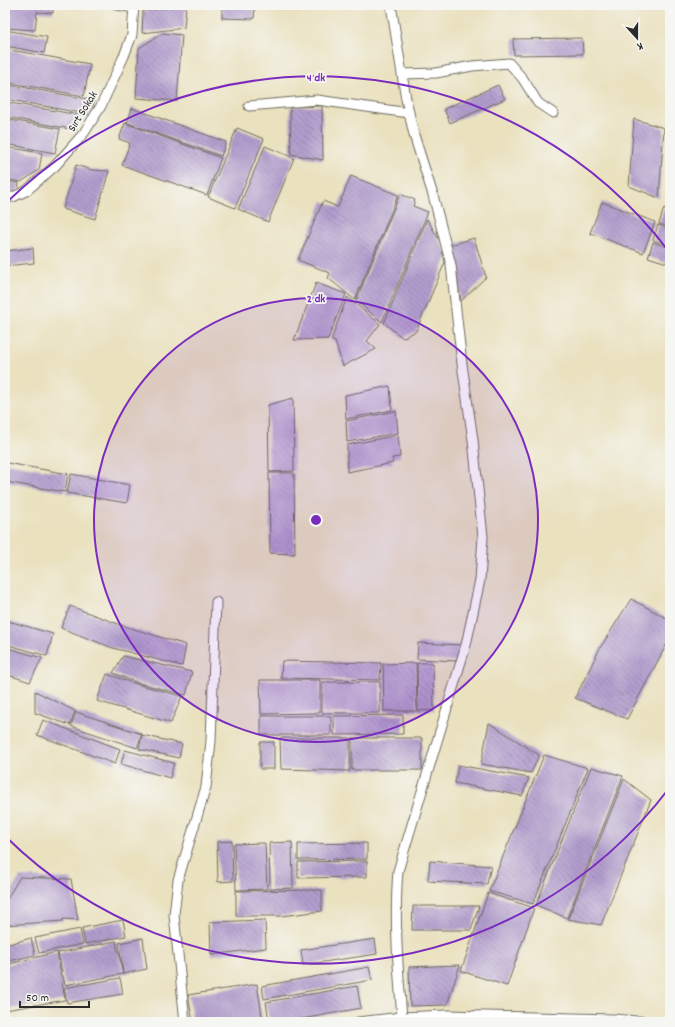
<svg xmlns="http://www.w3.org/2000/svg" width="675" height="1027" viewBox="0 0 675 1027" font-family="Dekko,sans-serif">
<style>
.building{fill:url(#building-back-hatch)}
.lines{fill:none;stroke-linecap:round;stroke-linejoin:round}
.street-casing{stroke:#6e6b5f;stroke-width:11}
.street{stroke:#fff;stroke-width:9}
.ring{fill:none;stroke:#7b2cbf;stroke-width:2}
.labels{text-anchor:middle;stroke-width:3.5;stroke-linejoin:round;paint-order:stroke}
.street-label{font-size:12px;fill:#2b2b2b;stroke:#f6f6f2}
.centre{fill:#7b2cbf;stroke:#f6f6f2;stroke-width:2}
.ring-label{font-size:12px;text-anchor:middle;font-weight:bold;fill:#7b2cbf;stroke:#f6f6f2;stroke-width:3.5;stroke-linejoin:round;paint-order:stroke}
</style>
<defs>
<pattern id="building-back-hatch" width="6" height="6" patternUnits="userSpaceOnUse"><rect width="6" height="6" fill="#b29dcd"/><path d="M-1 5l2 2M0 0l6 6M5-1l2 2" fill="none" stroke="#9180a7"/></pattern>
</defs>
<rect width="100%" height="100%" fill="#f6f6f2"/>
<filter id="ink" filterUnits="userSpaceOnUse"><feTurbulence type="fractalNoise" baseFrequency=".025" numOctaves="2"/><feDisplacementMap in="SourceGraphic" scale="8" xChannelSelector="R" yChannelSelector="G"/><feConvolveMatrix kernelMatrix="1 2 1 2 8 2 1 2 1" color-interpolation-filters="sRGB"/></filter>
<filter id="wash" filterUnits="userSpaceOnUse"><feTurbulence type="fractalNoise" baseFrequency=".012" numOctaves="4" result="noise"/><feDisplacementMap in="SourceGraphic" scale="16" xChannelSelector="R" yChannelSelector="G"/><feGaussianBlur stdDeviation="0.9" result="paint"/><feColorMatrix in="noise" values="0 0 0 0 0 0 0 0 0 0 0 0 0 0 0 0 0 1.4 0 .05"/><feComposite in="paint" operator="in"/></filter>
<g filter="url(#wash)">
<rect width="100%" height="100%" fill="#eae1bf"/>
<g id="blocks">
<path class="building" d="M 6,5 L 53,5 L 53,13 L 37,12 L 35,30 L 5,28 Z
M 186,5 L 184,28 L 142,33 L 143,11 Z
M 222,5 L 255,5 L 254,19 L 222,18 Z
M 5,30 L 47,37 L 44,53 L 5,46 Z
M 163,33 L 182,35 L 177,101 L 136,98 L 139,48 Z
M 582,38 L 583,54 L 514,55 L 513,39 Z
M 5,49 L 90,64 L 84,96 L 5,82 Z
M 5,84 L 94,100 L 92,115 L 5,99 Z
M 498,85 L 505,99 L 450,123 L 444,109 Z
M 5,102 L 79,115 L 76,130 L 5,117 Z
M 322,106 L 323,160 L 291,154 L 290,107 Z
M 132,108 L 226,142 L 221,156 L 127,123 Z
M 5,119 L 60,129 L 55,153 L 5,144 Z
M 634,119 L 664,128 L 659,198 L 629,186 Z
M 125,123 L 221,158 L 207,195 L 122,165 L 130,143 L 119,139 Z
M 237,128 L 264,139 L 235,208 L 208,197 Z
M 265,146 L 294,158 L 268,222 L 238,209 Z
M 5,147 L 42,153 L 39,170 L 21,182 L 5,179 Z
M 76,165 L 92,170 L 109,171 L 95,219 L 63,209 Z
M 351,176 L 398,195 L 355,300 L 328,278 L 330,273 L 298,260 L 323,201 L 338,207 Z
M 5,181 L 19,183 L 18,191 L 5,194 Z
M 400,194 L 415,200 L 413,206 L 428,212 L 382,322 L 356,301 Z
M 602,202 L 655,222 L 643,253 L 590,233 Z
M 664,208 L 670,210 L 670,227 L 659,224 Z
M 427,219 L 448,255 L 416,331 L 403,338 L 384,323 Z
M 658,225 L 670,229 L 670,246 L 653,240 Z
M 474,238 L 486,277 L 461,301 L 451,245 Z
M 653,242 L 670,248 L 670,264 L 648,257 Z
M 33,248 L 34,263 L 5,266 L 5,251 Z
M 316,283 L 346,294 L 328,339 L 294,340 Z
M 347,297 L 380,324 L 367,341 L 376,349 L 343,366 L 335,342 L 331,340 Z
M 390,386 L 392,410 L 346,419 L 345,395 Z
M 293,398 L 294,471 L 269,472 L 268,405 Z
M 396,411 L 398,433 L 347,442 L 346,421 Z
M 398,435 L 400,457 L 392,458 L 393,463 L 347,472 L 347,445 Z
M 7,463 L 68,474 L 65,492 L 5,482 Z
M 269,473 L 294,473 L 295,554 L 270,553 Z
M 71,474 L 130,485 L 127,503 L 67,493 Z
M 631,599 L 670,620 L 670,638 L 627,719 L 575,698 L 600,648 Z
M 70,606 L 121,625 L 186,645 L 182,666 L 113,648 L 61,628 Z
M 5,620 L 53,634 L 47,656 L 5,644 Z
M 418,643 L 462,645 L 457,661 L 417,659 Z
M 5,647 L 42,658 L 30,682 L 5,674 Z
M 123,656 L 192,672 L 186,695 L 138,683 L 113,673 Z
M 282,661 L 381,663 L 380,680 L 281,678 Z
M 416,663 L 417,711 L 384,711 L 383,664 Z
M 417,663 L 433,663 L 434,710 L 418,711 Z
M 107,674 L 136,684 L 182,696 L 171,723 L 97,701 Z
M 260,680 L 320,680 L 320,713 L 261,714 Z
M 322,682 L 380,682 L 380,713 L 322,713 Z
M 35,691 L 75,711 L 70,725 L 35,713 Z
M 76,712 L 142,734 L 137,748 L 71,726 Z
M 403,715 L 403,734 L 334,735 L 334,716 Z
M 261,716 L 331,716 L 331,735 L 261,735 Z
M 43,720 L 120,749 L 115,764 L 37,735 Z
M 489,723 L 539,755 L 531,773 L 481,764 Z
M 142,735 L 182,744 L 179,758 L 139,749 Z
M 280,738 L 350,738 L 350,771 L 281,769 Z
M 352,738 L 422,738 L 422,770 L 352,770 Z
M 260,742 L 274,742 L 274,769 L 260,769 Z
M 125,750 L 174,763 L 170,778 L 121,764 Z
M 544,755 L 588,768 L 533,904 L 489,891 Z
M 458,765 L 529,778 L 522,796 L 455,783 Z
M 591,767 L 623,776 L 567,918 L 536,905 Z
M 624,779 L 651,800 L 601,925 L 568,919 Z
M 232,841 L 233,881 L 218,882 L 217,842 Z
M 292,842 L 293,888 L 270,889 L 269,843 Z
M 265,843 L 267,889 L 236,890 L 234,844 Z
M 367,843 L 367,859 L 298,860 L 298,844 Z
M 367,861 L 367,877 L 298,878 L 298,862 Z
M 430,861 L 491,866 L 487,884 L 428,881 Z
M 20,877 L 71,879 L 78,920 L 63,919 L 63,921 L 5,925 L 5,902 Z
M 322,890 L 322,911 L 281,916 L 236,916 L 236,891 Z
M 488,893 L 534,908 L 507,986 L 461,971 Z
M 413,906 L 479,906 L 471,930 L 412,930 Z
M 123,920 L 126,936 L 85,944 L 82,928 Z
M 265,920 L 266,948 L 211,955 L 210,922 Z
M 80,929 L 83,944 L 39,953 L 35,938 Z
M 31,938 L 35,955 L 5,962 L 5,945 Z
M 143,938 L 147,969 L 123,974 L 119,943 Z
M 375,939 L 377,954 L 303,965 L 301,950 Z
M 116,941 L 123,974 L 65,985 L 58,953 Z
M 57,952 L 65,1000 L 5,1010 L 5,965 Z
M 460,965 L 447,1005 L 410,1006 L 409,967 Z
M 369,967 L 372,980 L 264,999 L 262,986 Z
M 120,978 L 123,994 L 67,1003 L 64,988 Z
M 257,984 L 263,1022 L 193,1022 L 188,995 Z
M 357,986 L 361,1008 L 286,1022 L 269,1022 L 266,1002 Z"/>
</g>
</g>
<g filter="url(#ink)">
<use href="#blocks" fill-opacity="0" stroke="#6e6b5f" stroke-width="1"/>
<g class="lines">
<defs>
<path id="street" d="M 117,5 L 134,8
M 391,5 L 406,99 L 414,135 L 433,195 L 451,265 L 462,364 L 473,440 L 483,537 L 480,580 L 466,645 L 398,871 C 394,919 398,969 402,1017
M 402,74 L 436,73 L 472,66 L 509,63 L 523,79 L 538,103 L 553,113
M 249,106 L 317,100 L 409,113
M 5,198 L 13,197 L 26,191 L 55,166 L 84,133 L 101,106 L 124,56 L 132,35 L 134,5
M 185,1022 L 174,915 L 178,880 L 206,787 L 211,741 L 216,602
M 358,1022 L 402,1017 L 447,1015 L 613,1019 L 650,1022"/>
</defs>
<use href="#street" class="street-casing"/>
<use href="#street" class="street"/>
</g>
</g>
<circle cx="316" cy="520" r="222" fill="#7b2cbf" fill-opacity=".12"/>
<g class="ring">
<circle cx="316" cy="520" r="222"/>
<path d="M670 787A443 443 0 0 1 5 836M5 204A443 443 0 0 1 670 253"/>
</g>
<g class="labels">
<g class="street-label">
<text transform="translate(82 111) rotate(-58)" y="4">Sırt Sokak</text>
</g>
</g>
<circle cx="316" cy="520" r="6" class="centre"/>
<g class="ring-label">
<text x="316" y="81">4 dk</text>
<text x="316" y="302">2 dk</text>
</g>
<rect width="675" height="1027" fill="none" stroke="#f6f6f2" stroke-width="20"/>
<g transform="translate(637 38) rotate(159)" stroke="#f6f6f2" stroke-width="3" paint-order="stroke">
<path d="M0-3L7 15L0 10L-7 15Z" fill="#2b2b2b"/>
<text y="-6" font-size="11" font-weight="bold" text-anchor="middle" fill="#2b2b2b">K</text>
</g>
<path d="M20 1001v6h69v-6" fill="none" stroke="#2b2b2b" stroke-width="2"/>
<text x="26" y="1001" font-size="12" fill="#2b2b2b" stroke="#f6f6f2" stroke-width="3" paint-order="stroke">50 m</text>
</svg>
